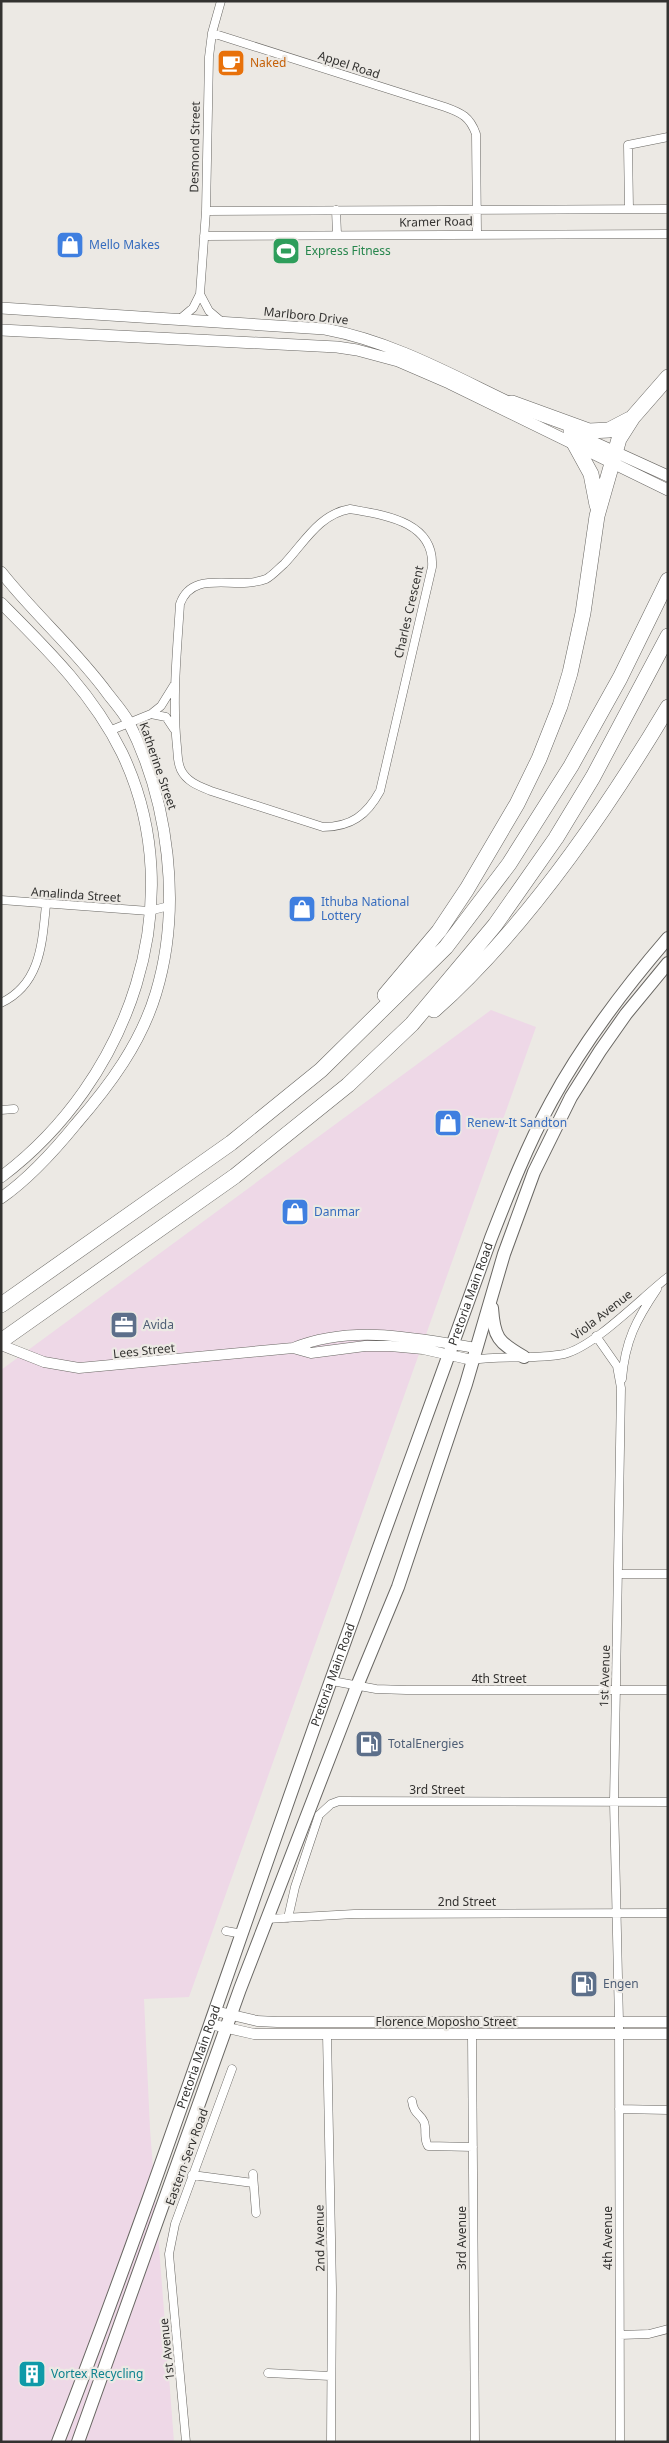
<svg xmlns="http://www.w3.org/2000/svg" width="669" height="2443" viewBox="0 0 669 2443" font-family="'Noto Sans',sans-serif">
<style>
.industrial{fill:#eed8e7}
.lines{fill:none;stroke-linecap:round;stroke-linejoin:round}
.minor-casing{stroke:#696763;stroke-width:9}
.tertiary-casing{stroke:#696763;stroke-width:11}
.secondary-casing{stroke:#696763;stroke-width:12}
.primary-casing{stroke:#696763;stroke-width:14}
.motorway-casing{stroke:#696763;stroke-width:16}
.minor{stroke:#fff;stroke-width:8}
.tertiary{stroke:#fff;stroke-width:10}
.secondary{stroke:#fff;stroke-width:11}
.primary{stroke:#fff;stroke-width:12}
.motorway{stroke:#fff;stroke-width:15}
.labels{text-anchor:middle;stroke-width:4.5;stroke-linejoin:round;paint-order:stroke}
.food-label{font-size:12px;fill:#c56008;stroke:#ece9e4;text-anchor:start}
.street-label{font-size:12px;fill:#333230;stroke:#ece9e4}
.shop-label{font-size:12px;fill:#366cbe;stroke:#ece9e4;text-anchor:start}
.leisure-label{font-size:12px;fill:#27864d;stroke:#ece9e4;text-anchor:start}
.service-label{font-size:12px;fill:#4e5e75;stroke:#ece9e4;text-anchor:start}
.culture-label{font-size:12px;fill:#0d838f;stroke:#ece9e4;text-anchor:start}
</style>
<rect width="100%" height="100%" fill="#ece9e4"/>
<path class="industrial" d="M 491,1010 L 536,1027 L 189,1997 L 144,1999 L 150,2129 L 174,2442 L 1,2442 L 1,1370 Z"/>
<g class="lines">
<defs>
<path id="minor" d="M 221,1 L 212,33 L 209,57 L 206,211 L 200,294 L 209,311 L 222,322
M 212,33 L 445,107 C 462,113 470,117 476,134 L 477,233
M 629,209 L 628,145 L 668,137
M 336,210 L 337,234
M 206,211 L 668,209
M 204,236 L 668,234
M 180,319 L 193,308 L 200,294
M 350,509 C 383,515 435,521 432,567 L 380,791 C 367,815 351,827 323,827 L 211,791 C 199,786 187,782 181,770 C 177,762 178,755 177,747 C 172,699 177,652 180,604 C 193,568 235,591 266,579 C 272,576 278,569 284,564 C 304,543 319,514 350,509 Z
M 151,714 L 161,706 L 174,685
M 109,731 L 151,714 L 166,717 L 174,729
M 1,900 L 149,911 L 169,906
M 1,1003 C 41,984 42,943 46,905
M 1,1110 L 14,1109
M 596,1336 L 617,1366 L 621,1388 L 614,1802 L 619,2022 L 620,2442
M 472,1360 C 503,1355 534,1360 564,1354 C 594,1347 641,1298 668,1277
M 622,1379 C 625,1341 636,1320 657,1289
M 618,1574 L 668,1574
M 332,1681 L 376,1689 L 406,1690 L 668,1690
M 288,1918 L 295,1887 L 319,1815 L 331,1804 L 339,1801 L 668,1802
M 266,1919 L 354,1914 L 668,1913
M 226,1931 L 243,1934
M 327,2034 L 332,2289 L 331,2442
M 472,2035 L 475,2442
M 412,2101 C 414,2115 420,2113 424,2122 C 427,2129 423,2138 428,2146 L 473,2147
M 619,2109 L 668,2110
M 253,2174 L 256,2213
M 192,2175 L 253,2183
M 620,2335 L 649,2334 L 668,2329
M 268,2373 L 330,2376
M 186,2442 L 169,2254 L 175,2224 L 232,2069"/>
<path id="tertiary" d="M 1,1345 L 44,1362 L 79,1368 L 293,1348 C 352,1324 416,1338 476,1348
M 293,1348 L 311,1353 L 365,1346 L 390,1346 L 423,1349 L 472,1360
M 215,2011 L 257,2021 L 277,2022 L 668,2022
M 210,2024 L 254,2034 L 668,2034"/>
<path id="secondary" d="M 1,308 L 325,329 C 395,342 455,377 519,407
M 1,330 L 337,347 L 357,350 L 398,361 L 449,383 L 668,490
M 569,431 L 668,476
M 1,572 C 35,615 76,650 108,694 C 115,703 123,712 128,721 C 169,801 182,907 156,993 C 141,1043 110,1085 76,1124 C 54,1151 30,1178 1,1198
M 1,603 C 47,649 93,694 122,753 C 193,902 129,1081 1,1177"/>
<g id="primary">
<path d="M 492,1308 C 494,1338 498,1342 524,1357"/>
<path id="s1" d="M 58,2442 C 139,2234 210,2023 284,1813 C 351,1621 422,1430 491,1238 C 509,1192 527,1146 551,1102 C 583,1043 624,989 668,938"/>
<path d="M 78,2442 L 240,1989 L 357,1686 L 398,1587 L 466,1384 L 504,1254 L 534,1172 L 571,1097 L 600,1051 L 626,1014 L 668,963"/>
</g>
<path id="motorway" d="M 512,403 L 589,431 L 609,430 L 630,419
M 574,443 L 591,474 L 597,505
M 385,995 L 439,931 L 467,889 L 517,804 L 539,759 L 560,706 L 570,673 L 583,613 L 597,516 L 619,439 L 633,417 L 668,377
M 434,1010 C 525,929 606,811 668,707
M 1,1305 L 231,1143 L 321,1070 L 446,947 L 509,864 L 571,766 L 620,678 L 668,580
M 1,1341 L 235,1176 L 348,1085 L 412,1024 L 495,925 L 556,838 L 593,777 L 668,636"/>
</defs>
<use href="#minor" class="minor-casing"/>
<use href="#tertiary" class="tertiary-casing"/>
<use href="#secondary" class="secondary-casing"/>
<use href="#primary" class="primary-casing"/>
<use href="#motorway" class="motorway-casing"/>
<use href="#minor" class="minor"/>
<use href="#tertiary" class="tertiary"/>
<use href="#secondary" class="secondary"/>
<use href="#primary" class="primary"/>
<use href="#motorway" class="motorway"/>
</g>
<defs>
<symbol id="cafe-square" viewBox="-11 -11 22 22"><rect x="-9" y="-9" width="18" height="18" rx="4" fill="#e8710a" stroke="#ece9e4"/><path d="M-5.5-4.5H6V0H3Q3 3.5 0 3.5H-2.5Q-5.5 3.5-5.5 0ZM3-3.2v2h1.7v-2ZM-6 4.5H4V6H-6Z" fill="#fff"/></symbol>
<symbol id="shop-square" viewBox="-11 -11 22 22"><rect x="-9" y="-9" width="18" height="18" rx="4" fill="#3f7fe0" stroke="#ece9e4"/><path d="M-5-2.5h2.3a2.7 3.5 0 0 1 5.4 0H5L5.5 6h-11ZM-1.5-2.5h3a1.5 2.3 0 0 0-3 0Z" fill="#fff"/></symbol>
<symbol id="stadium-square" viewBox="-11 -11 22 22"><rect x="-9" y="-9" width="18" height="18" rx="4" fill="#2e9e5b" stroke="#ece9e4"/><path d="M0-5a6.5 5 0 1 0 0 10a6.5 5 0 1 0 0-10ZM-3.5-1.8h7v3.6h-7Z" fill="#fff"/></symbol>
<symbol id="office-square" viewBox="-11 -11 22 22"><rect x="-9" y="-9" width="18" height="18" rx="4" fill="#5c6f8a" stroke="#ece9e4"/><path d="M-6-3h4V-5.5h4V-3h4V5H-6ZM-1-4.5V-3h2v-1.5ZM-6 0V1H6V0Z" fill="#fff"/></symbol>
<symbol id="fuel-square" viewBox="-11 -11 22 22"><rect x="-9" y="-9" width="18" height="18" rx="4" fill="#5c6f8a" stroke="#ece9e4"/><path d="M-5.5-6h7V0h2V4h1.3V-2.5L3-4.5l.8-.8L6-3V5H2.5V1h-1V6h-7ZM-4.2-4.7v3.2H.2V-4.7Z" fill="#fff"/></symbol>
<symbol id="building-square" viewBox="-11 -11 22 22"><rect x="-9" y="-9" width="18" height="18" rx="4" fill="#0f9aa8" stroke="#ece9e4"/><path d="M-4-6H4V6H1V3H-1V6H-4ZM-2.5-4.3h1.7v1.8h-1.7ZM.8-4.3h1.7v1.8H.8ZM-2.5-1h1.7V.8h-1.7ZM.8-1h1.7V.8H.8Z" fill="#fff"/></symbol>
</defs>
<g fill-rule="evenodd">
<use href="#cafe-square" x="215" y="47" width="32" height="32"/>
<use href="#shop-square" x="54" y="229" width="32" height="32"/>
<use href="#stadium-square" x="270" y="235" width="32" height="32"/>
<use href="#shop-square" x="286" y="893" width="32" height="32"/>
<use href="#shop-square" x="432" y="1107" width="32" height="32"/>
<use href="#shop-square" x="279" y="1196" width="32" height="32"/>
<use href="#office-square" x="108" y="1309" width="32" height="32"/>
<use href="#fuel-square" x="353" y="1728" width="32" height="32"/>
<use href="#fuel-square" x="568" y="1968" width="32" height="32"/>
<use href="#building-square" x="16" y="2358" width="32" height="32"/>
</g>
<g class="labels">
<g class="food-label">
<text x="250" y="67">Naked</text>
</g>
<g class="street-label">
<text transform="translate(349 65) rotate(18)" y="4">Appel Road</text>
<text transform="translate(195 147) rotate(-89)" y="4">Desmond Street</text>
<text transform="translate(436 222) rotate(-1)" y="4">Kramer Road</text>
<text transform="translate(306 316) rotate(6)" y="4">Marlboro Drive</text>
<text transform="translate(409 612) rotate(-77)" y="4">Charles Crescent</text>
<text transform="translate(158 766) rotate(71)" y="4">Katherine Street</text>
<text transform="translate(76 895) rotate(4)" y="4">Amalinda Street</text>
<text dy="4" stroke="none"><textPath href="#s1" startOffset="1220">Pretoria Main Road</textPath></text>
<text transform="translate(602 1315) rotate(-38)" y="4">Viola Avenue</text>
<text transform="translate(144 1351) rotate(-6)" y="4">Lees Street</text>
<text dy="4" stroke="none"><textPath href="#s1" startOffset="815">Pretoria Main Road</textPath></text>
<text transform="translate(605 1676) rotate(-88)" y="4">1st Avenue</text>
<text x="499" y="1683">4th Street</text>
<text x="437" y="1794">3rd Street</text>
<text x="467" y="1906">2nd Street</text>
<text x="446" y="2026">Florence Moposho Street</text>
<text dy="4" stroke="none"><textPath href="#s1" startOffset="410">Pretoria Main Road</textPath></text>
<text transform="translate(187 2157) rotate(-70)" y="4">Eastern Serv Road</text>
<text transform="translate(320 2238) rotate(-91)" y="4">2nd Avenue</text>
<text transform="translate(462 2238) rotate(-90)" y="4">3rd Avenue</text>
<text transform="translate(608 2238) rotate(-90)" y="4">4th Avenue</text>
<text transform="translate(167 2349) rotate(-96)" y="4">1st Avenue</text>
</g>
<g class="shop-label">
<text x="89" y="249">Mello Makes</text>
<text x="321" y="906">Ithuba National<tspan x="321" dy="14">Lottery</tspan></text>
<text x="467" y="1127">Renew-It Sandton</text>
<text x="314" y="1216">Danmar</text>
</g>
<g class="leisure-label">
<text x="305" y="255">Express Fitness</text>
</g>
<g class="service-label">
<text x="143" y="1329">Avida</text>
<text x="388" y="1748">TotalEnergies</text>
<text x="603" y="1988">Engen</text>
</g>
<g class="culture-label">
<text x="51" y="2378">Vortex Recycling</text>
</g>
</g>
<rect width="669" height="2443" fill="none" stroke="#333230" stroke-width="5"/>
</svg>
